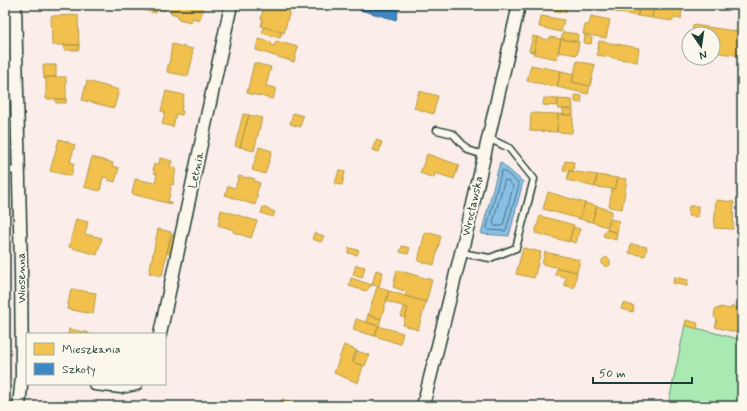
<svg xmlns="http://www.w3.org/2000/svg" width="747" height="411" viewBox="0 0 747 411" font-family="Mynerve,sans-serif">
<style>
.green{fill:#a9e9b2;stroke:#649373}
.water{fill:#88bfe6;stroke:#5e8b9f}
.homes{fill:#f2c14e;stroke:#b39946}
.schools{fill:#3f88c5;stroke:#35729a}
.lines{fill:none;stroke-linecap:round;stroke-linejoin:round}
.shore{stroke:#49717b;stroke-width:1}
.lane-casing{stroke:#1f3d34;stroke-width:9}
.street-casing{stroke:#1f3d34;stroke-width:15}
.lane{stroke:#fbf7ec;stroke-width:6}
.street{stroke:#fbf7ec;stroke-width:12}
.labels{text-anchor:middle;stroke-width:4;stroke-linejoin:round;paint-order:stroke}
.street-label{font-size:12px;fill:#1f3d34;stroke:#fbf7ec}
</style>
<rect width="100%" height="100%" fill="#fbede9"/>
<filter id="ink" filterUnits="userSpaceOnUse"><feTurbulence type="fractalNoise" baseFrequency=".025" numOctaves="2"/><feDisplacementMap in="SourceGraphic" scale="8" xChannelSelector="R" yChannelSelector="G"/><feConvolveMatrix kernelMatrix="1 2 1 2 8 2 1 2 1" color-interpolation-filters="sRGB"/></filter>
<g filter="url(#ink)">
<path class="green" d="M 685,325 L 742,340 L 742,406 L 668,406 Z"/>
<path class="water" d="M 500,162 L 523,182 L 509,236 L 481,234 Z"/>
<path class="homes" d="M 141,5 L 166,5 L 165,10 L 157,9 L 156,13 L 142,10 L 143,5 Z
M 172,5 L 204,5 L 200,20 L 192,18 L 191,22 L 178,19 L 178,15 L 170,13 Z
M 267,5 L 272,5 L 290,10 L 284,33 L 261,26 L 263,19 L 261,19 L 263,9 L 265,10 Z
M 543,5 L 567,5 L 566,12 L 542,9 Z
M 616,5 L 639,5 L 638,16 L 615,12 Z
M 639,5 L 654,5 L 652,18 L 638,16 Z
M 654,5 L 682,9 L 681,19 L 673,18 L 673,21 L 652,18 Z
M 78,15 L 79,45 L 52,45 L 51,16 Z
M 541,16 L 564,20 L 561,32 L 539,27 Z
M 591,16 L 610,20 L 606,38 L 583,34 L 585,24 L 589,25 Z
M 693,25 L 742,32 L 742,56 L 713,52 L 713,34 L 692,34 Z
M 264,27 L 282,32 L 280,38 L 262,33 Z
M 563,32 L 578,34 L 577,42 L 561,39 Z
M 585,35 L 592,38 L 591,44 L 584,43 Z
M 533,36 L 537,37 L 534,52 L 529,51 Z
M 537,37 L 549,40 L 550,37 L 561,39 L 557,59 L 533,54 Z
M 258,39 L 272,42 L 271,45 L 274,46 L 276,41 L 298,47 L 294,62 L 256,50 Z
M 561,39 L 579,42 L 577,55 L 558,52 Z
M 599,41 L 639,48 L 637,62 L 597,55 Z
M 172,44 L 193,49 L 192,55 L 193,56 L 188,76 L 167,72 L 168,65 L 169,65 Z
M 64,45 L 79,45 L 79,50 L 64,50 Z
M 577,61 L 595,65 L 590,86 L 572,82 Z
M 254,63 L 271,67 L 266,86 L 276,88 L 273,99 L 247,93 Z
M 43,65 L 56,65 L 56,77 L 46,77 L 46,79 L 44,79 Z
M 531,65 L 561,71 L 557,87 L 527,81 Z
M 561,71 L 574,74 L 572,82 L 590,86 L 588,94 L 557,87 Z
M 46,77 L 66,77 L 66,99 L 46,99 Z
M 87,81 L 119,90 L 114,108 L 82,100 Z
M 166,91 L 184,95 L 181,111 L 183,111 L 182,115 L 176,114 L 173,127 L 162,124 L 165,112 L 161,111 Z
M 419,91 L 438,96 L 433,114 L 414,108 Z
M 575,95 L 582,96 L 581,103 L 575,102 Z
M 544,98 L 558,99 L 557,106 L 543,105 Z
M 56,99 L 66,99 L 66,103 L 56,103 Z
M 558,99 L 572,100 L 573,109 L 558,109 Z
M 563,109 L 573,110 L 573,115 L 563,115 Z
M 293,113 L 303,116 L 300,127 L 290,124 Z
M 531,113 L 558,114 L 557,132 L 530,131 Z
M 243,114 L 249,115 L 240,147 L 235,146 Z
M 558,114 L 573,115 L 572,133 L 557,132 Z
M 249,115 L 262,118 L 254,151 L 240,147 Z
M 59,139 L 68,142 L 68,143 L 75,145 L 70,162 L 74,163 L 71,176 L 50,171 Z
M 376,140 L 382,142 L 379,152 L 372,150 Z
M 259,147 L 272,151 L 265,174 L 252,170 Z
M 427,154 L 459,165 L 454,179 L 435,173 L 434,178 L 420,173 Z
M 92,157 L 113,163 L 112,166 L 119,168 L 115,182 L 108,180 L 109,178 L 103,177 L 100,191 L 84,187 Z
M 160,158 L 172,161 L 170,167 L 176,168 L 173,185 L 171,184 L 170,187 L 171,188 L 168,202 L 171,202 L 171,204 L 132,194 L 135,179 L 155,183 L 157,174 L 154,173 L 154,170 L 153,170 L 154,164 L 159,164 Z
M 565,161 L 574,162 L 573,171 L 563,170 Z
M 339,170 L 345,172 L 342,185 L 335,184 Z
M 569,171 L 597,175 L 595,187 L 567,180 Z
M 597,175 L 618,178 L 615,189 L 595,187 Z
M 239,176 L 246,178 L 247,177 L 255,179 L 254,181 L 260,183 L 256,195 L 258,195 L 255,205 L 225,195 L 228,186 L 235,188 Z
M 618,178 L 627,179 L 622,209 L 609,207 L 612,189 L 615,189 Z
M 548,192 L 585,203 L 580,219 L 543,209 Z
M 716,200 L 734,202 L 733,229 L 714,228 Z
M 585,203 L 597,206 L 592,222 L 580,219 Z
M 597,206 L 612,211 L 607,227 L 592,222 Z
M 689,206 L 698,206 L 698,217 L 688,216 Z
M 263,207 L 275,212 L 273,217 L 261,213 Z
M 221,210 L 257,221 L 251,238 L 233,232 L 234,230 L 218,225 Z
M 540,216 L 574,225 L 569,242 L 535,233 Z
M 76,219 L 88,222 L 85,234 L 102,238 L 97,255 L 69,247 Z
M 611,219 L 619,221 L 617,233 L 607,230 Z
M 573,227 L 580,229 L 576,243 L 569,241 Z
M 158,229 L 171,232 L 162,276 L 149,273 Z
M 606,229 L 617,233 L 616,240 L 603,236 Z
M 425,232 L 441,236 L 434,265 L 418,261 Z
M 314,233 L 324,236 L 321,242 L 312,239 Z
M 172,234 L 176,235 L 171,254 L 167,253 Z
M 631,244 L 647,247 L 645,256 L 629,253 Z
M 402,246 L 410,248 L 408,254 L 400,252 Z
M 349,248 L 359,250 L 357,255 L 348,253 Z
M 523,248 L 541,252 L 534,278 L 516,274 Z
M 545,252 L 580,260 L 577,272 L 542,264 Z
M 606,257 L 610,260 L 610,265 L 606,267 L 602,264 L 602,260 Z
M 356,265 L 365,267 L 362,278 L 353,275 Z
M 557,268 L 577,272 L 574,288 L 564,285 L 566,277 L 555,275 Z
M 376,270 L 383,272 L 379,286 L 372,285 Z
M 397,270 L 432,280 L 426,302 L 405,296 L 407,292 L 393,287 Z
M 674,277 L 688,280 L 687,286 L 673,283 Z
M 351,278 L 372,285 L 366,291 L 349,286 Z
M 377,287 L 389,291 L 381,319 L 368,315 Z
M 71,289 L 96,293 L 93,314 L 67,309 Z
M 389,291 L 426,302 L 418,330 L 403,325 L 408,308 L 386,301 Z
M 623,303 L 634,306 L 633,312 L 621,309 Z
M 733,306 L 738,308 L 739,311 L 742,312 L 742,334 L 715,327 L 717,320 L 716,319 L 714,316 L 715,310 L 718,308 L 720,309 L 720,307 L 730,309 L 730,308 Z
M 404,307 L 408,308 L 405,318 L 401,317 Z
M 368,315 L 381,319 L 379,326 L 366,322 Z
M 356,319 L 378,326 L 375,336 L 353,330 Z
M 686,320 L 698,323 L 697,329 L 685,325 Z
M 378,326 L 403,333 L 400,344 L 375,336 Z
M 69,329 L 89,333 L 89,334 L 68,334 Z
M 344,345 L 356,350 L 352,362 L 363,366 L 358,383 L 334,373 Z
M 357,351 L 369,355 L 365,366 L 353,362 Z
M 282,399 L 290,402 L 289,406 L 280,405 Z"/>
<path class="schools" d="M 342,5 L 400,5 L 396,20 Z"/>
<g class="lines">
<path class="shore" d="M 502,171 L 504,171 L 518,183 L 519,185 L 506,230 L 505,231 L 488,230 L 487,228 Z
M 505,180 C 508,180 512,184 513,187 L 503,225 L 501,226 L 495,226 L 493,223 Z"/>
<defs>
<path id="lane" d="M 437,130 L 453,134 L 468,150 L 484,155
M 5,170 L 19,171
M 461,253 L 490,258 L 516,248 L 534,179 L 509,148 L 488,138"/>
<path id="street" d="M 15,5 L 21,269 L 22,376 L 19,406
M 160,334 L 231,5
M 95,384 L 121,387 L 136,384
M 423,406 L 471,213 L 519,5"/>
</defs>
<use href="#lane" class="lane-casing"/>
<use href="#street" class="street-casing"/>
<use href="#lane" class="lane"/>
<use href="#street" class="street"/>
</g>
</g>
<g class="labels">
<g class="street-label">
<text transform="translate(196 170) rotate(-78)" y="4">Letnia</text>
<text transform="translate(472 206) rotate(-77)" y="4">Wrocławska</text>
<text transform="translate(21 278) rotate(-91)" y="4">Wiosenna</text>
</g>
</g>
<rect width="747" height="411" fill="none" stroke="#fbf7ec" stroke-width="20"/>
<rect x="10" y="10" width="727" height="391" fill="none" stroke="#1f3d34" stroke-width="1.5" filter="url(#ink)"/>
<rect x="26" y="333" width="140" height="52" fill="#fbf7ec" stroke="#a3ada2"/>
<rect x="34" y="343" width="20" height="12" fill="#f2c14e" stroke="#a3ada2"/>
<text x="62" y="353" font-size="12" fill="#1f3d34">Mieszkania</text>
<rect x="34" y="363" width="20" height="12" fill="#3f88c5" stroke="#a3ada2"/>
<text x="62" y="373" font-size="12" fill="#1f3d34">Szkoły</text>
<g transform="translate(701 46) rotate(167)"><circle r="19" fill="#fbf7ec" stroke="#a3ada2"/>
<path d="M0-3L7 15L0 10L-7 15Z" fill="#1f3d34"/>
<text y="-6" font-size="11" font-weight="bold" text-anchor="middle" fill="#1f3d34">N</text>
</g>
<path d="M593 377v6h99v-6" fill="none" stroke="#1f3d34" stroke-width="2"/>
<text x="599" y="377" font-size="12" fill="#1f3d34" stroke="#fbf7ec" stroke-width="3" paint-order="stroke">50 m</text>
</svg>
